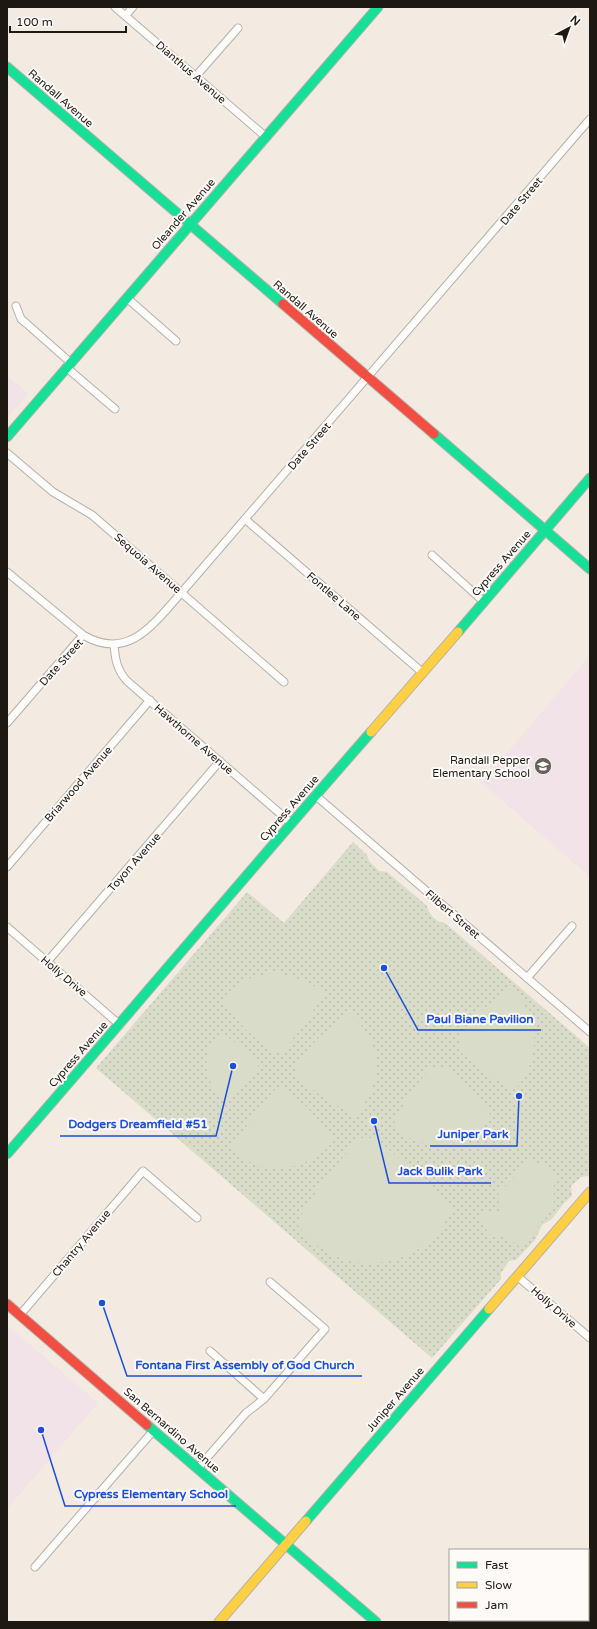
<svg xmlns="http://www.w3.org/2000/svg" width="597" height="1629" viewBox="0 0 597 1629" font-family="'Varela Round',sans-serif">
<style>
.built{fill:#f5e5d4}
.education{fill:#f1e3e8}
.grass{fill:url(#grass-dots)}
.garden{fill:#d9dcc9}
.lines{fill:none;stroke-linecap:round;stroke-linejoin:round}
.street-casing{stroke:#b6b0a9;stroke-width:9}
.fast-casing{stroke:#b6b0a9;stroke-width:11}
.slow-casing{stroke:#b6b0a9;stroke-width:11}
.jam-casing{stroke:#b6b0a9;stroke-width:11}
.street{stroke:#fdfcfa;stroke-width:7}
.fast{stroke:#16e098;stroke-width:9}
.slow{stroke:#ffcf43;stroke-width:9}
.jam{stroke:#f24e42;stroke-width:9}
.labels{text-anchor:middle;stroke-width:4;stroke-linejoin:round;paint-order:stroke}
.street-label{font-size:11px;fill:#1d1812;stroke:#fdfaf7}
.poi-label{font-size:11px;fill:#1d1812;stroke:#fdfaf7;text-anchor:end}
.leader{fill:none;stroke:#1d4ed8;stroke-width:1.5}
.callout-dot{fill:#1d4ed8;stroke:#fdfaf7;stroke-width:1.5}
.callout-label{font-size:12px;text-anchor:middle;font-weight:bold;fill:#1d4ed8;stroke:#fdfaf7;stroke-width:4;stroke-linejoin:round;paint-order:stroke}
</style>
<defs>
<pattern id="grass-dots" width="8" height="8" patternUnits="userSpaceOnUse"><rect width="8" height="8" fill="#d9dcc9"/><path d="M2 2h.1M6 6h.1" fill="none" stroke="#babcac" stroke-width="1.8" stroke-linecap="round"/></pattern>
</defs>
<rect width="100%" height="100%" fill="#f3eae1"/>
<path class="built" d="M 590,1550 L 590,1622 L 528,1622 L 529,1620 L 588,1620 L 588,1552 Z"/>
<path class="education" d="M 7,375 L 28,394 L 7,418 Z
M 590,655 L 590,877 L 482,783 Z
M 7,1325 L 98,1403 L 7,1509 Z"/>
<path class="grass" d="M 353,842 L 367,855 L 369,861 L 379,871 L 387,872 L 427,906 C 429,915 436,922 445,923 L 590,1048 L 590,1174 L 588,1176 L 581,1177 L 571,1186 L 572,1196 L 564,1203 L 552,1219 L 542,1225 L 535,1240 L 516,1260 L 509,1261 L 501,1273 L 501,1279 L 432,1358 L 96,1068 L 247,892 L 284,923 Z"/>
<path class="garden" d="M 277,973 C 295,977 310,982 325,993 L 302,1028 L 283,1051 L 273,1054 L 246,1030 L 221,1001 C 237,981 251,975 277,973 Z
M 510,989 C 514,993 520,997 523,1002 C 541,1030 537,1065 515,1090 L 487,1075 L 459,1051 L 459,1035 L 476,1014 Z
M 348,1012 C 357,1018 363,1027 368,1036 C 384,1064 375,1092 356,1116 L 325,1099 L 296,1076 L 297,1063 L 315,1041 Z
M 222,1032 L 257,1060 L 259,1069 L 235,1095 L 227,1102 L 214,1090 L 207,1075 L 206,1064 L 209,1048 Z
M 431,1067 L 446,1068 L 465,1084 L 491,1115 C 474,1145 438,1152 407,1137 C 402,1135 397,1129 392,1126 L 410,1093 Z
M 284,1089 L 307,1107 L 335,1140 C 314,1166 273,1179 243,1158 C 239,1155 236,1151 232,1147 L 254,1115 L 274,1090 Z
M 360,1138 L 376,1138 L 407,1165 L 452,1210 C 446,1222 437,1236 426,1244 C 396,1267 353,1270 322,1249 C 311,1242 303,1232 296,1223 L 328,1174 Z
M 532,1158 L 538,1163 L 543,1163 L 559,1180 L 554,1185 L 554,1207 L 521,1248 L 503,1234 L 502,1236 L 492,1237 L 481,1223 L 480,1219 L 482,1214 L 499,1211 L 498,1190 L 503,1189 Z"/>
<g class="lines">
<defs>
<path id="street" d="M 115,7 L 266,137
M 125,16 L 133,7
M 196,76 L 238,28
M 127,298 L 176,341
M 16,306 L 21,319 L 27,324 L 71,363
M 67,368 L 115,409
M 7,453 L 53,492 L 92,515 L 284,682
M 245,519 L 423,673
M 432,555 L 484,602
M 7,572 L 83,635 C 129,662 154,623 182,592 L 590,119
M 114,644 C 115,659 117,670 127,681 L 291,823
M 7,723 L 83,635
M 315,795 L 590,1032
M 7,867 L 150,700
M 7,927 L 120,1025
M 47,962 L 220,761
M 527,978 L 572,926
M 517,1276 L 590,1338
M 20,1315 L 143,1171 L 197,1218
M 210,1351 L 264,1399
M 198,1468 L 246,1413 L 264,1399 L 325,1329 L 270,1282
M 35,1567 L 154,1430"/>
<path id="fast" d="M 7,67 L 283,304
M 434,434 L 590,569
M 7,437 L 378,7
M 458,632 L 590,478
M 7,1154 C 129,1014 248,872 371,732
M 147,1425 L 376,1622
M 306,1521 L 489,1309"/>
<path id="slow" d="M 371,732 L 458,632
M 489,1309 L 590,1192
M 219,1622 L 306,1521"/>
<path id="jam" d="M 283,304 L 434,434
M 7,1304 L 147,1425"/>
</defs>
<use href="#street" class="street-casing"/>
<use href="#fast" class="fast-casing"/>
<use href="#slow" class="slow-casing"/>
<use href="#jam" class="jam-casing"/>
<use href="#street" class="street"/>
<use href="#fast" class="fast"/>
<use href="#slow" class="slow"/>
<use href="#jam" class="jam"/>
</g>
<defs>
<symbol id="school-disc" viewBox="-11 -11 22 22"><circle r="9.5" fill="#68625a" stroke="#fdfaf7"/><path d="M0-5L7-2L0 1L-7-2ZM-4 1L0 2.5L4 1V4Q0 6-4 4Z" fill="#fff"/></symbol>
</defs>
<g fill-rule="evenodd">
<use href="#school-disc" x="533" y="756" width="20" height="20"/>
</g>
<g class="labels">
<g class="street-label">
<text transform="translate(191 72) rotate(41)" y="4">Dianthus Avenue</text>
<text transform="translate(61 98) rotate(41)" y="4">Randall Avenue</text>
<text transform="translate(521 201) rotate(-50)" y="4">Date Street</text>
<text transform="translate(183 214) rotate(-49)" y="4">Oleander Avenue</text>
<text transform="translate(306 309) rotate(41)" y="4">Randall Avenue</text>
<text transform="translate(309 446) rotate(-49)" y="4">Date Street</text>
<text transform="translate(148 563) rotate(41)" y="4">Sequoia Avenue</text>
<text transform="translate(501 563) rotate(-49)" y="4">Cypress Avenue</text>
<text transform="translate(334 596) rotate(41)" y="4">Fontlee Lane</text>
<text transform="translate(61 662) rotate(-48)" y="4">Date Street</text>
<text transform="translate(194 739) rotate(41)" y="4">Hawthorne Avenue</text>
<text transform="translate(78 784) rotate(-49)" y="4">Briarwood Avenue</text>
<text transform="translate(289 808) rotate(-49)" y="4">Cypress Avenue</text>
<text transform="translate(134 862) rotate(-49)" y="4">Toyon Avenue</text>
<text transform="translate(453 914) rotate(41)" y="4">Filbert Street</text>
<text transform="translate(64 976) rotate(40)" y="4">Holly Drive</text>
<text transform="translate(78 1054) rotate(-49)" y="4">Cypress Avenue</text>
<text transform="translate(81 1243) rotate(-50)" y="4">Chantry Avenue</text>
<text transform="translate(554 1307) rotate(41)" y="4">Holly Drive</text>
<text transform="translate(395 1399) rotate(-49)" y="4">Juniper Avenue</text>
<text transform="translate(172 1430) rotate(41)" y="4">San Bernardino Avenue</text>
</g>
<g class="poi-label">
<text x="530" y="764">Randall Pepper<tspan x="530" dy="13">Elementary School</tspan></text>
</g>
</g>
<path class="leader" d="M384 968L418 1030H541M233 1066L216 1136H60M519 1096L517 1146H430M374 1121L389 1183H491M102 1303L127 1376H362M41 1430L65 1506H236"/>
<g class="callout-dot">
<circle cx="384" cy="968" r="4"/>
<circle cx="233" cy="1066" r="4"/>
<circle cx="519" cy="1096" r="4"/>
<circle cx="374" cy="1121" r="4"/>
<circle cx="102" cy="1303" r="4"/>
<circle cx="41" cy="1430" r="4"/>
</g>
<g class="callout-label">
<text x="480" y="1023">Paul Biane Pavilion</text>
<text x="138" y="1128">Dodgers Dreamfield #51</text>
<text x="473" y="1138">Juniper Park</text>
<text x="440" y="1175">Jack Bulik Park</text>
<text x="245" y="1369">Fontana First Assembly of God Church</text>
<text x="151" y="1498">Cypress Elementary School</text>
</g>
<rect width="597" height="1629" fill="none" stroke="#1d1812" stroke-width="16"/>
<rect x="449" y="1549" width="140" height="72" fill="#fdfaf7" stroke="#a3a09b"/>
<rect x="457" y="1562" width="20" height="6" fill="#16e098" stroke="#a3a09b"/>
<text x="485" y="1569" font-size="12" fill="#1d1812">Fast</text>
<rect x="457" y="1582" width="20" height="6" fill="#ffcf43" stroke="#a3a09b"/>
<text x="485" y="1589" font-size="12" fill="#1d1812">Slow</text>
<rect x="457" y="1602" width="20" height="6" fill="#f24e42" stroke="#a3a09b"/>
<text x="485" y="1609" font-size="12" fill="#1d1812">Jam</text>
<g transform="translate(569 28) rotate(41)" stroke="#fdfaf7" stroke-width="3" paint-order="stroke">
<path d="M0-3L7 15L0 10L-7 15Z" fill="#1d1812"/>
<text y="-6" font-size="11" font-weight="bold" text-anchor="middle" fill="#1d1812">N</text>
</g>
<path d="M10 26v6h116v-6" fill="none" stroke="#1d1812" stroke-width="2"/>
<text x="16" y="26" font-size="12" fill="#1d1812" stroke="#fdfaf7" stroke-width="3" paint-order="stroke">100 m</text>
</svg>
